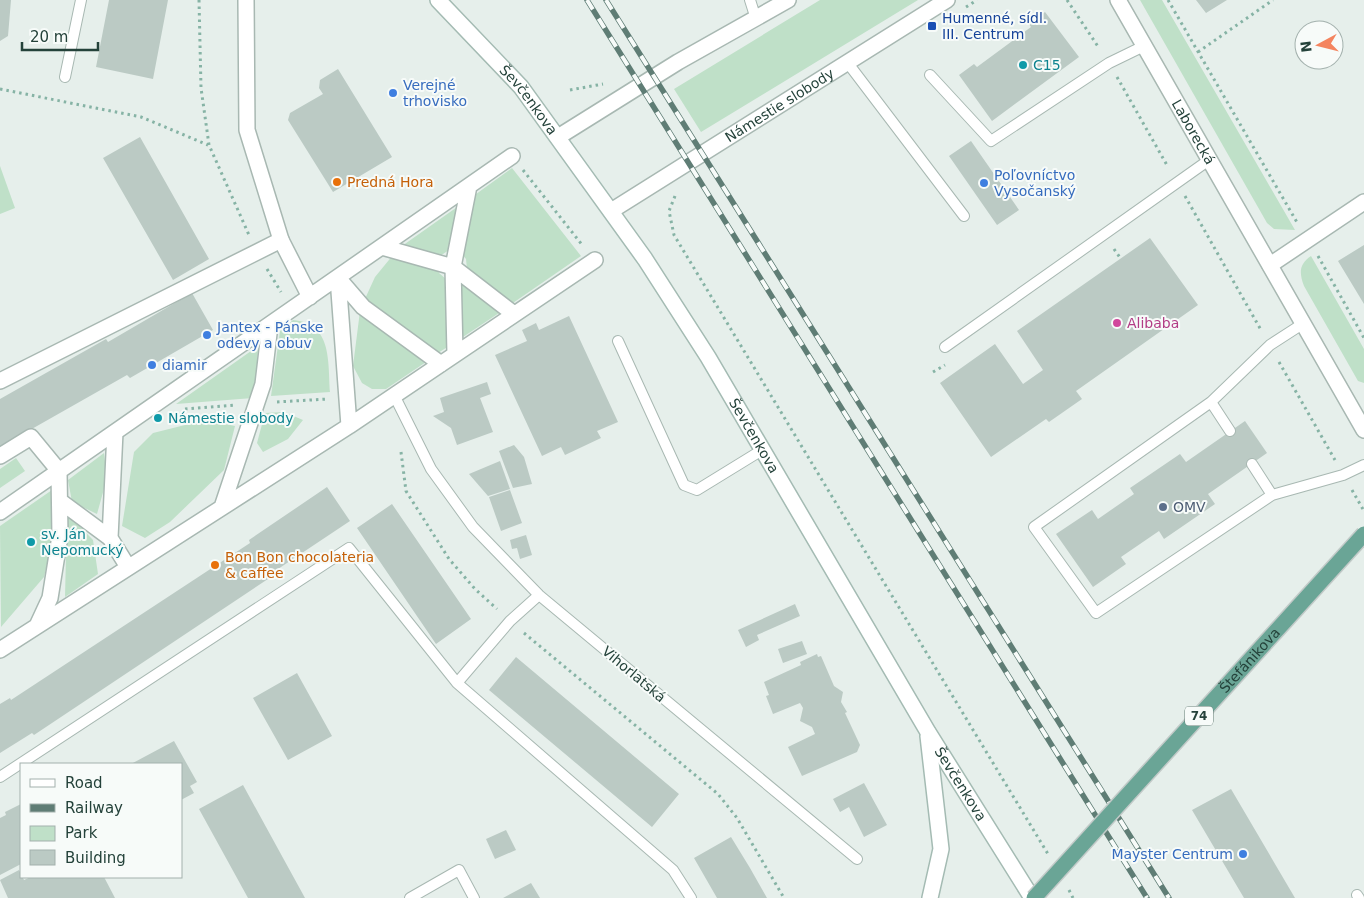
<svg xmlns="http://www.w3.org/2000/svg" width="1364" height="898" viewBox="0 0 1364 898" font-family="'DejaVu Sans',sans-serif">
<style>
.green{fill:#bfe0c8}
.building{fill:#bbcac4}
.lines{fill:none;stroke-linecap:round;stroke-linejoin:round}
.service-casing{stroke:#a8b8b2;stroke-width:12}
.pedestrian-casing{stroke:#a8b8b2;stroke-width:18}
.minor-casing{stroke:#a8b8b2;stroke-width:18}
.secondary-casing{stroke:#a4bbb3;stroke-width:18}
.path{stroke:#86b3a5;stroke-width:3;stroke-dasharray:2.5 4;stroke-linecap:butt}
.service{stroke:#fff;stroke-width:10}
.pedestrian{stroke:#fff;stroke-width:15}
.minor{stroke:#fff;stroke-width:15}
.secondary{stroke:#fff;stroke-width:15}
.rail-casing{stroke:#5f7d75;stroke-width:5.5}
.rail{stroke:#f7fbf9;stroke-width:4;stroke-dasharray:11;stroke-linecap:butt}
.primary-bridge-casing{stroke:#c2cac8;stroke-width:18;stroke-linecap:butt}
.primary-bridge{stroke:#6aa596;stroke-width:15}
.transit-dot{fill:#1a4fb4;stroke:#f7fbf9;stroke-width:2}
.culture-dot{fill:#0f9aa8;stroke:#f7fbf9;stroke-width:2}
.shop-dot{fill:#3f7fe0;stroke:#f7fbf9;stroke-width:2}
.food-dot{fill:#e8710a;stroke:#f7fbf9;stroke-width:2}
.hotel-dot{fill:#d1479c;stroke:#f7fbf9;stroke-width:2}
.service-dot{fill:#5c6f8a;stroke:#f7fbf9;stroke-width:2}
.labels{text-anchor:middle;stroke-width:4;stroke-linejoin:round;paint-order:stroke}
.shield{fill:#f7fbf9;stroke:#637a73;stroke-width:1}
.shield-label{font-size:12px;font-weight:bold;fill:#24423a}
.transit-label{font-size:14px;fill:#164399;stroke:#f7fbf9;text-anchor:start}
.culture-label{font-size:14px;fill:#0d838f;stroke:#f7fbf9;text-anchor:start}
.shop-label{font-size:14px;fill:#366cbe;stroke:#f7fbf9;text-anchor:start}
.street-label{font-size:14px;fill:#24423a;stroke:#f7fbf9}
.food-label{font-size:14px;fill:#c56008;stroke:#f7fbf9;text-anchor:start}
.hotel-label{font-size:14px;fill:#b23c85;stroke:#f7fbf9;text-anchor:start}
.service-label{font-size:14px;fill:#4e5e75;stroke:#f7fbf9;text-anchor:start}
</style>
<rect width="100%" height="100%" fill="#e6efeb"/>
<path class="green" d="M 820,0 L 918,0 L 701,132 L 674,89 Z
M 1140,0 L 1162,0 L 1295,230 L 1274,229 L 1267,223 Z
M 0,166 L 15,208 L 0,214 Z
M 512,168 L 581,256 L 510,305 L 467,269 L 466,259 L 460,252 L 472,197 Z
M 460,205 L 449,250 L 440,256 L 402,246 Z
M 393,255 L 437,269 L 439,273 L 447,280 L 449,346 L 438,353 L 364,301 L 375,277 Z
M 1311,256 L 1364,349 L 1364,383 L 1358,381 L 1304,286 C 1299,273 1299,264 1311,256 Z
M 461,279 L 502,311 L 460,339 Z
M 360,311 L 429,360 L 386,389 L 372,389 L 362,383 L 353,366 Z
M 293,320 C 332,323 328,361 330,392 L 271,396 L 280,331 Z
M 258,346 L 257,373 L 253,398 L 176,404 Z
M 284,412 L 303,420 L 288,439 L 263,452 L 257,443 L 265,413 Z
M 205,420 L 235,426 L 224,470 L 170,522 L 145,538 L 122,526 L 134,452 L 153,433 Z
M 104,453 L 107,478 L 97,514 L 72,502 L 68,480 Z
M 16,458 L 25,471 L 0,488 L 0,469 Z
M 52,490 L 54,534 L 44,577 L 1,627 L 0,526 Z
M 67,513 L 93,540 L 98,574 L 65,597 Z"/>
<path class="building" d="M 0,0 L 11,0 L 8,36 L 0,41 Z
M 109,0 L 168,0 L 153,79 L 96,67 Z
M 1196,0 L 1227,0 L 1206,13 Z
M 1045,12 L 1079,57 L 992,121 L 959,75 L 974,64 L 977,67 L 1031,27 L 1029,24 Z
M 338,69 L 392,157 L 333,192 L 288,120 L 290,113 L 323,94 L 319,88 L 320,80 Z
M 140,137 L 209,259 L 173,280 L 103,158 Z
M 971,141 L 1019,210 L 997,225 L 949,156 Z
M 1150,238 L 1198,305 L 1076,391 L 1082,399 L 1049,422 L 1046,419 L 991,457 L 940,383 L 995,344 L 1023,384 L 1043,370 L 1017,331 Z
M 1364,245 L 1364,304 L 1338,261 Z
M 192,293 L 213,330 L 130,378 L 127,375 L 0,447 L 0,399 L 106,339 L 108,342 Z
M 569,316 L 618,422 L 597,431 L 601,438 L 565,455 L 561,447 L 542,456 L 495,355 L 527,341 L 522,330 L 536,323 L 539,330 Z
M 487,382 L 491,394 L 480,398 L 493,432 L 457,445 L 451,428 L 433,416 L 444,412 L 440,398 Z
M 1245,421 L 1267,453 L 1208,494 L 1215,504 L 1164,539 L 1159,531 L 1121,557 L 1126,564 L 1093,587 L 1056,534 L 1092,510 L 1098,519 L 1134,494 L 1130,488 L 1180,454 L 1186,462 Z
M 514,445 L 524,457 L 532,484 L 513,488 L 499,451 Z
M 500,461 L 510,489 L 488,496 L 469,474 Z
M 327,487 L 350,521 L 272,573 L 274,575 L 34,735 L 32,733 L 0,753 L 0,704 L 10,698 L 11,700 L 250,543 L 249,540 Z
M 510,490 L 522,523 L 501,531 L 489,497 Z
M 392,504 L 471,619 L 436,644 L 357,528 Z
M 526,535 L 532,555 L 520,559 L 517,548 L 512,549 L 510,540 Z
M 795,604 L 800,616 L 757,635 L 759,640 L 746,647 L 738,630 Z
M 802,641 L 807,654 L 783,663 L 778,649 Z
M 817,654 L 818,657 L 821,656 L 834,686 L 843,692 L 841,702 L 847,712 L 845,713 L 860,745 L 857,752 L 802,776 L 788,747 L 815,734 L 812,727 L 800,721 L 803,708 L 800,703 L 773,714 L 766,696 L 769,695 L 764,682 L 801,665 L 800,662 Z
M 516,657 L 679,794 L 652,827 L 489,690 Z
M 297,673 L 332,736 L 288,760 L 253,698 Z
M 174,741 L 197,782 L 190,786 L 194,793 L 181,800 L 181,764 L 131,764 Z
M 864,783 L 887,825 L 864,837 L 849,807 L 840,812 L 833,799 Z
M 243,785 L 277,847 L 305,898 L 248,898 L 199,809 Z
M 1231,789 L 1295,898 L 1244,898 L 1192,810 Z
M 21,804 L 21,864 L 0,875 L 0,818 L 6,815 L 5,812 Z
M 506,830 L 516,850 L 495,859 L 486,839 Z
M 731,837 L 750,868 L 767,898 L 717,898 L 694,858 Z
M 19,870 L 24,880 L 31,877 L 104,877 L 115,898 L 8,898 L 0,880 Z
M 531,883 L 540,898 L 503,898 Z"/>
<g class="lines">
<defs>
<path id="service" d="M 750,0 L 756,19
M 847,62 L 964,216
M 930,75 L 991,141 L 1109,63 L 1146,45
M 65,77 L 81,0
M 618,341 L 684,485 L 697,490 L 762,450
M 945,347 L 1209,160
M 394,395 L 431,469 L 473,527 L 539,595 L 857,859
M 1211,402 L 1034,527 L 1096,613 L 1272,495
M 1230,431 L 1211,402 L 1270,345 L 1304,323
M 1252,464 L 1272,495 L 1343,475 L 1364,465
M 457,683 L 510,621 L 539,595
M 0,777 L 349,548 L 457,683 L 673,870 L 691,898
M 1357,895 L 1359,898
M 410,898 L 459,870 L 474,898"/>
<path id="pedestrian" d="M 281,240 L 310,297
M 382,247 L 453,267 L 514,314
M 338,278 L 349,426
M 338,278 L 363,307 L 441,364
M 455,354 L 453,267 L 469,186
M 115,432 L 110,538 L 128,567
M 0,456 L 31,437 L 59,471 L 512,156
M 60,501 L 110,538
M 222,507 L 263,384 L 270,325
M 0,512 L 59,471
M 37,626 L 50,598 L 60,536 L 59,471
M 0,650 L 349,426 L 595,260"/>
<g id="minor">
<path id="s1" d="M 1118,0 L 1364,430"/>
<path d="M 558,137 L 678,62 L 788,0"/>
<path id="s2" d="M 611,211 L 947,0"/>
<path d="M 1270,265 L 1364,202"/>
<path d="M 0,381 L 281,240 L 247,130 L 246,0"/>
</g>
<g id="secondary">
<path id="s3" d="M 438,0 L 521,87 L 645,259 L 708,357 L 928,732 L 1032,898"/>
<path d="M 928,736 L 941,849 L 930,898"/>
</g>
</defs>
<use href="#service" class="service-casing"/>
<use href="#pedestrian" class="pedestrian-casing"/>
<use href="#minor" class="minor-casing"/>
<use href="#secondary" class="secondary-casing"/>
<path class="path" d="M 199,0 L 201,88 L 209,145 L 249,235
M 1067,0 L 1099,48
M 1168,0 L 1298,224
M 966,7 L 977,0
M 1198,52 L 1273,0
M 1117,77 L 1168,167
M 0,89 L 141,117 L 208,145
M 570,90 L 603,84
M 523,170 L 583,246
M 675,196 L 669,211 L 674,235 L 1048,854
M 1185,196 L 1261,330
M 1114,249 L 1121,259
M 1318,256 L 1364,338
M 267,269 L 281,292
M 1279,362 L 1335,460
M 933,372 L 945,365
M 277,402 L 328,399
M 185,409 L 236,405
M 401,452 L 406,491 L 449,559 L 475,589 L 497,609
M 1352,490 L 1364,511
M 524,633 L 718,794 L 737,818 L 784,898
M 1069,890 L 1073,898"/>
<use href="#service" class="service"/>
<use href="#pedestrian" class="pedestrian"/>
<use href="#minor" class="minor"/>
<use href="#secondary" class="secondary"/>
<defs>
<path id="rail" d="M 587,0 L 1147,898
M 606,0 L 1169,898"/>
</defs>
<use href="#rail" class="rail-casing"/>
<use href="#rail" class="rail"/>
<defs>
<g id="primary-bridge">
<path id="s4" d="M 1034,898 L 1364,534"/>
</g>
</defs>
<use href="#primary-bridge" class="primary-bridge-casing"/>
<use href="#primary-bridge" class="primary-bridge"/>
</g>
<rect class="transit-dot" x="927" y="21" width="10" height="10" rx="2.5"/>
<g class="culture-dot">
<circle cx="1023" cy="65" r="5"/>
<circle cx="158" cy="418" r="5"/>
<circle cx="31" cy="542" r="5"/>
</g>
<g class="shop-dot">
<circle cx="393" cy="93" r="5"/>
<circle cx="984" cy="183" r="5"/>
<circle cx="207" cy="335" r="5"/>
<circle cx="152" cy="365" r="5"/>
<circle cx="1243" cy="854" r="5"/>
</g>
<g class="food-dot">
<circle cx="337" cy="182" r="5"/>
<circle cx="215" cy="565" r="5"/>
</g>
<circle class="hotel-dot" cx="1117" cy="323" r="5"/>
<circle class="service-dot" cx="1163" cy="507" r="5"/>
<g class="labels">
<rect class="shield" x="1185" y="706.5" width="28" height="19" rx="4"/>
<g class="shield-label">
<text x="1199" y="720">74</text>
</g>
<g class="transit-label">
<text x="942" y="23">Humenné, sídl.<tspan x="942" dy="16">III. Centrum</tspan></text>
</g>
<g class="culture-label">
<text x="1033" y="70">C15</text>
<text x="168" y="423">Námestie slobody</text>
<text x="41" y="539">sv. Ján<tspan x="41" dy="16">Nepomucký</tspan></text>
</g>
<g class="shop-label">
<text x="403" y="90">Verejné<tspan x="403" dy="16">trhovisko</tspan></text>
<text x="994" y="180">Poľovníctvo<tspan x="994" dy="16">Vysočanský</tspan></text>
<text x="217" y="332">Jantex - Pánske<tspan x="217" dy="16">odevy a obuv</tspan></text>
<text x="162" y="370">diamir</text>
<text x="1233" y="859" text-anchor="end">Mayster Centrum</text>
</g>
<g class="street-label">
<text dy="5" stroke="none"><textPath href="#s3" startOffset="135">Ševčenkova</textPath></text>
<text dy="5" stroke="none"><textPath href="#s2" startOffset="199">Námestie slobody</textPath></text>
<text dy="5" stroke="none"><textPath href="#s1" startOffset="152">Laborecká</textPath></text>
<text dy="5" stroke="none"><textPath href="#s3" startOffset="540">Ševčenkova</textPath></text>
<text dy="5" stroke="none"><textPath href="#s4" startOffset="321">Štefánikova</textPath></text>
<text transform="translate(634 674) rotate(40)" y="5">Vihorlatská</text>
<text dy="5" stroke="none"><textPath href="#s3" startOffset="945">Ševčenkova</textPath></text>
</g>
<g class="food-label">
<text x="347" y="187">Predná Hora</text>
<text x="225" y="562">Bon Bon chocolateria<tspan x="225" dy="16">&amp; caffee</tspan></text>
</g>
<g class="hotel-label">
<text x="1127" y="328">Alibaba</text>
</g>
<g class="service-label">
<text x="1173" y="512">OMV</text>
</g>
</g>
<rect x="20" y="763" width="162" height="115" fill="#f7fbf9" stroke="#a3b1ad"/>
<rect x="30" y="779" width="25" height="8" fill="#ffffff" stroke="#a3b1ad"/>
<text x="65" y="788" font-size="15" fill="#24423a">Road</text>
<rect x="30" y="804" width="25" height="8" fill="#5f7d75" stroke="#a3b1ad"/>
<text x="65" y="813" font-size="15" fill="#24423a">Railway</text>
<rect x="30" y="826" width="25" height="15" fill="#bfe0c8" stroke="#a3b1ad"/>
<text x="65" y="838" font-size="15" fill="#24423a">Park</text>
<rect x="30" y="850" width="25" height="15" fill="#bbcac4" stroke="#a3b1ad"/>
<text x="65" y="863" font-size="15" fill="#24423a">Building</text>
<g transform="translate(1319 45) rotate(263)"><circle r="24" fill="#f7fbf9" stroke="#a3b1ad"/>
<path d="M0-4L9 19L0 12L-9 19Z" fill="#f4845f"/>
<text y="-8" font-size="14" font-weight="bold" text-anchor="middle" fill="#24423a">N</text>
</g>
<path d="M22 42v8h76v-8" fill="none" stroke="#24423a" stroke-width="2.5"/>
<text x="30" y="42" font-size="15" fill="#24423a" stroke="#f7fbf9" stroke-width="4" paint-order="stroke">20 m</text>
</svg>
